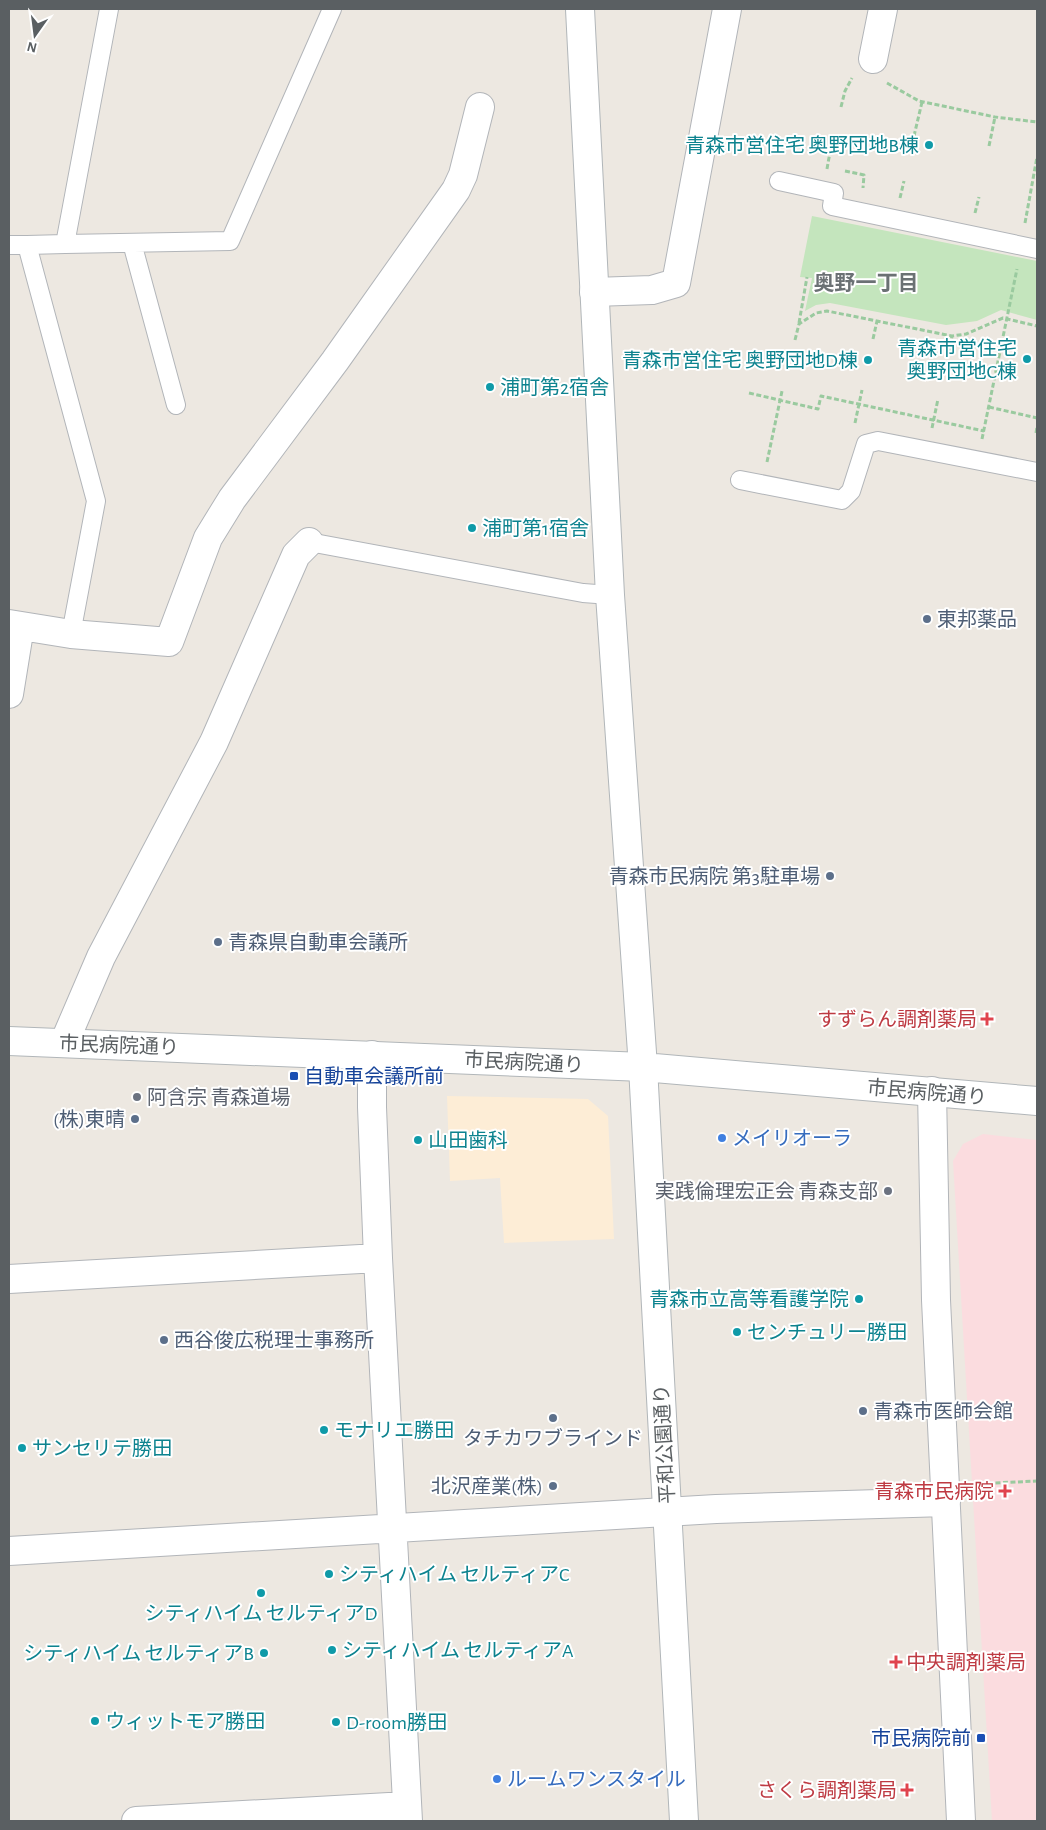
<svg xmlns="http://www.w3.org/2000/svg" width="1046" height="1830" viewBox="0 0 1046 1830" font-family="'Alegreya Sans','Noto Sans JP',sans-serif">
<style>
.commercial{fill:#fdedd6}
.medical{fill:#fbdcdf}
.green{fill:#c4e5bd}
.lines{fill:none;stroke-linecap:round;stroke-linejoin:round}
.lane-casing{stroke:#b2b5b9;stroke-width:20}
.street-casing{stroke:#b2b5b9;stroke-width:30}
.secondary-casing{stroke:#b1b6b9;stroke-width:30}
.path{stroke:#9aca9f;stroke-width:3;stroke-dasharray:5 2.5;stroke-linecap:butt}
.lane{stroke:#fff;stroke-width:18}
.street{stroke:#fff;stroke-width:28}
.secondary{stroke:#fff;stroke-width:28}
.culture-dot{fill:#0f9aa8;stroke:#fff;stroke-width:2}
.service-dot{fill:#5c6f8a;stroke:#fff;stroke-width:2}
.health-dot{fill:#e0444e;stroke:#fff;stroke-width:2}
.transit-dot{fill:#1a4fb4;stroke:#fff;stroke-width:2}
.worship-dot{fill:#6b7280;stroke:#fff;stroke-width:2}
.shop-dot{fill:#3f7fe0;stroke:#fff;stroke-width:2}
.labels{text-anchor:middle;stroke-width:4;stroke-linejoin:round;paint-order:stroke}
.culture-label{font-size:20px;fill:#0d838f;stroke:#fff;text-anchor:start}
.service-label{font-size:20px;fill:#4e5e75;stroke:#fff;text-anchor:start}
.health-label{font-size:20px;fill:#be3a42;stroke:#fff;text-anchor:end}
.street-label{font-size:20px;fill:#5a5f62;stroke:#fff}
.transit-label{font-size:20px;fill:#164399;stroke:#fff;text-anchor:start}
.worship-label{font-size:20px;fill:#5b616d;stroke:#fff;text-anchor:start}
.shop-label{font-size:20px;fill:#366cbe;stroke:#fff;text-anchor:start}
.neighbourhood-label{font-size:21px;font-weight:bold;fill:#6b7174;stroke:#fff}
</style>
<rect width="100%" height="100%" fill="#ede8e1"/>
<path class="commercial" d="M 447,1096 L 588,1099 L 608,1116 L 614,1239 L 504,1243 L 500,1178 L 450,1181 Z"/>
<path class="medical" d="M 983,1134 L 1037,1140 L 1037,1821 L 992,1821 L 953,1161 L 963,1144 Z"/>
<path class="green" d="M 812,216 L 1037,261 L 1037,320 L 1001,310 L 977,321 L 946,325 L 830,303 L 816,305 L 805,311 L 812,278 L 800,277 Z"/>
<g class="lines">
<defs>
<path id="lane" d="M 779,181 L 834,193 L 832,206 L 1037,249
M 132,243 L 176,405
M 65,244 L 230,241 L 332,9
M 9,245 L 27,245 L 96,501 L 71,634
M 27,245 L 65,244 L 109,9
M 740,480 L 842,500 L 851,491 L 866,444 L 878,441 L 1037,472
M 309,542 L 583,593 L 610,595"/>
<path id="street" d="M 873,59 L 883,9
M 594,292 L 652,290 L 676,283 L 727,9
M 9,624 L 71,634 L 169,642 L 208,538 L 232,499 L 335,361 L 456,190 L 463,175 L 480,107
M 9,694 L 20,626
M 64,1043 L 101,957 L 214,742 L 296,555 L 309,542
M 372,1055 L 372,1107 L 378,1258 L 408,1821
M 932,1091 L 936,1300 L 961,1821
M 9,1279 L 378,1258
M 9,1551 L 716,1509 L 946,1502
M 136,1821 L 407,1806"/>
<path id="secondary" d="M 580,9 L 610,595 L 643,1067 L 684,1821
M 9,1041 L 643,1067 L 1037,1101"/>
</defs>
<use href="#lane" class="lane-casing"/>
<use href="#street" class="street-casing"/>
<use href="#secondary" class="secondary-casing"/>
<path class="path" d="M 887,83 L 919,101 L 995,117 L 1037,122
M 841,107 L 845,91 L 852,78
M 914,136 L 922,102
M 989,146 L 995,117
M 827,169 L 830,152
M 845,171 L 864,175 L 863,188
M 900,198 L 904,181
M 975,213 L 979,197
M 1025,223 L 1037,157
M 799,323 L 807,277
M 873,339 L 877,321
M 795,340 L 799,324 L 816,313 L 827,311 L 952,336 L 966,334 L 1003,318 L 1037,326
M 949,353 L 952,336
M 749,393 L 818,409 L 821,396 L 984,431
M 989,407 L 1037,418
M 855,423 L 862,390
M 932,428 L 938,399
M 1036,433 L 1037,427
M 982,439 L 1017,269
M 767,462 L 782,391
M 973,1484 L 1037,1481"/>
<use href="#lane" class="lane"/>
<use href="#street" class="street"/>
<use href="#secondary" class="secondary"/>
</g>
<g class="culture-dot">
<circle cx="929" cy="145" r="5"/>
<circle cx="1027" cy="359" r="5"/>
<circle cx="868" cy="360" r="5"/>
<circle cx="490" cy="387" r="5"/>
<circle cx="472" cy="528" r="5"/>
<circle cx="418" cy="1140" r="5"/>
<circle cx="859" cy="1299" r="5"/>
<circle cx="737" cy="1332" r="5"/>
<circle cx="324" cy="1430" r="5"/>
<circle cx="22" cy="1448" r="5"/>
<circle cx="329" cy="1574" r="5"/>
<circle cx="261" cy="1593" r="5"/>
<circle cx="332" cy="1650" r="5"/>
<circle cx="264" cy="1653" r="5"/>
<circle cx="95" cy="1721" r="5"/>
<circle cx="336" cy="1722" r="5"/>
</g>
<g class="service-dot">
<circle cx="927" cy="619" r="5"/>
<circle cx="830" cy="876" r="5"/>
<circle cx="218" cy="942" r="5"/>
<circle cx="135" cy="1119" r="5"/>
<circle cx="164" cy="1340" r="5"/>
<circle cx="863" cy="1411" r="5"/>
<circle cx="553" cy="1418" r="5"/>
<circle cx="553" cy="1486" r="5"/>
</g>
<g class="health-dot">
<path d="M984.5 1011.5h5v5h5v5h-5v5h-5v-5h-5v-5h5z"/>
<path d="M1002.5 1483.5h5v5h5v5h-5v5h-5v-5h-5v-5h5z"/>
<path d="M893.5 1654.5h5v5h5v5h-5v5h-5v-5h-5v-5h5z"/>
<path d="M904.5 1782.5h5v5h5v5h-5v5h-5v-5h-5v-5h5z"/>
</g>
<g class="transit-dot">
<rect x="289" y="1071" width="10" height="10" rx="2.5"/>
<rect x="976" y="1733" width="10" height="10" rx="2.5"/>
</g>
<g class="worship-dot">
<circle cx="137" cy="1097" r="5"/>
<circle cx="888" cy="1191" r="5"/>
</g>
<g class="shop-dot">
<circle cx="722" cy="1138" r="5"/>
<circle cx="497" cy="1779" r="5"/>
</g>
<g class="labels">
<g class="culture-label">
<text x="919" y="152" text-anchor="end">青森市営住宅 奥野団地B棟</text>
<text x="1017" y="355" text-anchor="end">青森市営住宅<tspan x="1017" dy="23">奥野団地C棟</tspan></text>
<text x="858" y="367" text-anchor="end">青森市営住宅 奥野団地D棟</text>
<text x="500" y="394">浦町第2宿舎</text>
<text x="482" y="535">浦町第1宿舎</text>
<text x="428" y="1147">山田歯科</text>
<text x="849" y="1306" text-anchor="end">青森市立高等看護学院</text>
<text x="747" y="1339">センチュリー勝田</text>
<text x="334" y="1437">モナリエ勝田</text>
<text x="32" y="1455">サンセリテ勝田</text>
<text x="339" y="1581">シティハイム セルティアC</text>
<text x="261" y="1620" text-anchor="middle">シティハイム セルティアD</text>
<text x="342" y="1657">シティハイム セルティアA</text>
<text x="254" y="1660" text-anchor="end">シティハイム セルティアB</text>
<text x="105" y="1728">ウィットモア勝田</text>
<text x="346" y="1729">D-room勝田</text>
</g>
<g class="service-label">
<text x="937" y="626">東邦薬品</text>
<text x="820" y="883" text-anchor="end">青森市民病院 第3駐車場</text>
<text x="228" y="949">青森県自動車会議所</text>
<text x="125" y="1126" text-anchor="end">(株)東晴</text>
<text x="174" y="1347">西谷俊広税理士事務所</text>
<text x="873" y="1418">青森市医師会館</text>
<text x="553" y="1445" text-anchor="middle">タチカワブラインド</text>
<text x="543" y="1493" text-anchor="end">北沢産業(株)</text>
</g>
<g class="health-label">
<text x="977" y="1026">すずらん調剤薬局</text>
<text x="994" y="1498">青森市民病院</text>
<text x="906" y="1669" text-anchor="start">中央調剤薬局</text>
<text x="897" y="1797">さくら調剤薬局</text>
</g>
<g class="street-label">
<text transform="translate(119 1045) rotate(2)" y="7">市民病院通り</text>
<text transform="translate(524 1062) rotate(3)" y="7">市民病院通り</text>
<text transform="translate(927 1092) rotate(5)" y="7">市民病院通り</text>
<text transform="translate(664 1444) rotate(-93)" y="7">平和公園通り</text>
</g>
<g class="transit-label">
<text x="304" y="1083">自動車会議所前</text>
<text x="971" y="1745" text-anchor="end">市民病院前</text>
</g>
<g class="worship-label">
<text x="147" y="1104">阿含宗 青森道場</text>
<text x="878" y="1198" text-anchor="end">実践倫理宏正会 青森支部</text>
</g>
<g class="shop-label">
<text x="732" y="1145">メイリオーラ</text>
<text x="507" y="1786">ルームワンスタイル</text>
</g>
<g class="neighbourhood-label">
<text x="866" y="290">奥野一丁目</text>
</g>
</g>
<rect width="1046" height="1830" fill="none" stroke="#5a5f62" stroke-width="20"/>
<g transform="translate(35 35) rotate(194)" stroke="#ffffff" stroke-width="4" paint-order="stroke">
<path d="M0-4L9 19L0 12L-9 19Z" fill="#5a5f62"/>
<text y="-8" font-size="14" font-weight="bold" text-anchor="middle" fill="#5a5f62">N</text>
</g>
</svg>
